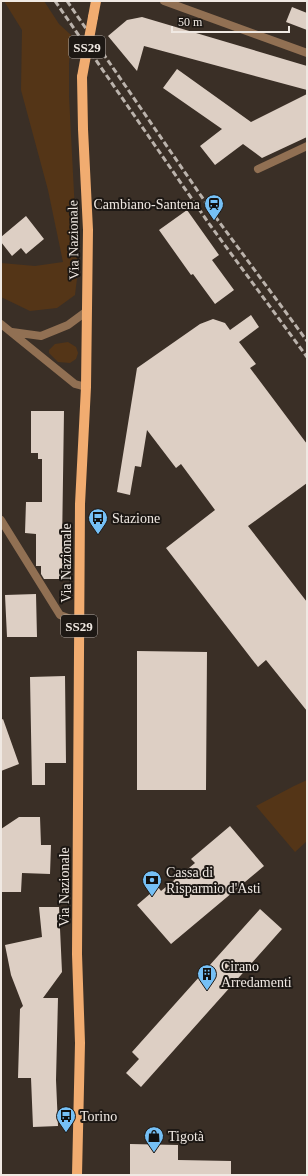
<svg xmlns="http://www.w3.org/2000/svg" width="308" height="1176" viewBox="0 0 308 1176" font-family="Georgia,serif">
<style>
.green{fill:#543517}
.building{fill:#ddcfc4}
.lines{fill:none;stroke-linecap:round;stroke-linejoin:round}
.minor{stroke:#917053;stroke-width:8}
.tertiary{stroke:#917053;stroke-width:8}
.primary{stroke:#f1ac70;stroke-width:10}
.rail{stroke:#bbb3ac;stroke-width:3;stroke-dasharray:6 3;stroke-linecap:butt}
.primary-bridge{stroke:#f1ac70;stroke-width:10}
.labels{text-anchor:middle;stroke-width:4;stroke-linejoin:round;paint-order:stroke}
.shield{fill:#1d1814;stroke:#b1aaa5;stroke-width:1}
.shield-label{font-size:13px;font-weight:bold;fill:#f0e9e3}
.poi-label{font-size:14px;fill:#f0e9e3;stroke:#1d1814;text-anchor:start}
.street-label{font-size:14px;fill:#f0e9e3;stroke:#1d1814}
</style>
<rect width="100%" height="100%" fill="#3a2f26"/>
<path class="green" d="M 4,1 L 44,1 L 59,24 L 71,35 L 69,64 L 69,96 L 78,270 L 75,295 L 57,308 L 30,311 L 1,297 L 1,263 L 35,266 L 63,262 L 48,190 L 21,90 L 22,30 Z
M 68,342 L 76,347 L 78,353 L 76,359 L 70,363 L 58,362 L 49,353 L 49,350 L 55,344 Z
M 307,780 L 307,841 L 295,852 L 256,806 L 294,786 Z"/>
<path class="building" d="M 292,7 L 307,13 L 307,30 L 286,22 Z
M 142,17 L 307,66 L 307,90 L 144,46 L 137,71 L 108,36 L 127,20 Z
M 177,69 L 251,122 L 307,94 L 307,137 L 262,158 L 243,144 L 215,165 L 200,146 L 222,129 L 163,88 Z
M 187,210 L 219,255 L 212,260 L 234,290 L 215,304 L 193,274 L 191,275 L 159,230 Z
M 26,216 L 44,239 L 26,254 L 21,248 L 12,256 L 1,242 L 1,237 Z
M 251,315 L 259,327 L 239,342 L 256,364 L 250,368 L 307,444 L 307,483 L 248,526 L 307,602 L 307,711 L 266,660 L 258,667 L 166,548 L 215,510 L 181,464 L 176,468 L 147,430 L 141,467 L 135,466 L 130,495 L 117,492 L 137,368 L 200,324 L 213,319 L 225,323 L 230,330 Z
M 31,411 L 64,411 L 62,546 L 67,546 L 67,579 L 44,579 L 41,574 L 41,566 L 36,566 L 36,534 L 25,533 L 26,502 L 42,502 L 42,459 L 38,459 L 38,453 L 31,453 Z
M 36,594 L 37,637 L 7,637 L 5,595 Z
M 137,651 L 207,652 L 206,790 L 137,790 Z
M 65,676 L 66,763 L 45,763 L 45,785 L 32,785 L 30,677 Z
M 3,719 L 19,764 L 1,771 L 1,720 Z
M 19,817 L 40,817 L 41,845 L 51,845 L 50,874 L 22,873 L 21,892 L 1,892 L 1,829 Z
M 230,826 L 264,866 L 171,944 L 137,905 L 158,887 L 161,891 L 195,863 L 191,859 Z
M 39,907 L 59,907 L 62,972 L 43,998 L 58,998 L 56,1080 L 58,1126 L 33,1127 L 31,1078 L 18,1078 L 20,1009 L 23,1006 L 11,975 L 5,945 L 42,937 Z
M 260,909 L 282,929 L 141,1087 L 126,1073 L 139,1059 L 132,1052 Z
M 130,1144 L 178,1145 L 178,1160 L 231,1161 L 231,1175 L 130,1175 Z"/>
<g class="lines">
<path class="minor" d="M 258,169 L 307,146
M 1,324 L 75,384 L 86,387
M 12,332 L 41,336 L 68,325 L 87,311
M 1,520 L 60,615 L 79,622"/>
<path class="tertiary" d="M 164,1 L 307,53"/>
<path class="primary" d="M 93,17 L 96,1
M 77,1175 L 80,1043 L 77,954 L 80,504 L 86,387 L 88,230 L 83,129 L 82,77"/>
<path class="rail" d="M 55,1 L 210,225 L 307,357
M 67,1 L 217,219 L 307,341"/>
<path class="primary-bridge" d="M 82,77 L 93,17"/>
</g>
<defs>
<symbol id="station-pin" viewBox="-11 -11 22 30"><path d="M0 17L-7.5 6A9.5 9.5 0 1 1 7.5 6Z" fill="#75c0f6" stroke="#1d1814"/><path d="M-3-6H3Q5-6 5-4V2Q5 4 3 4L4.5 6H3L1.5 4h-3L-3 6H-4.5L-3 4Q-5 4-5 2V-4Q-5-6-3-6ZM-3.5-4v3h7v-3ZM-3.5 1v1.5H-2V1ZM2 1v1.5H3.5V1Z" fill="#111"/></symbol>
<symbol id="bus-pin" viewBox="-11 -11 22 30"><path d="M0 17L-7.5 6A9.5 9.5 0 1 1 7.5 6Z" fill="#75c0f6" stroke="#1d1814"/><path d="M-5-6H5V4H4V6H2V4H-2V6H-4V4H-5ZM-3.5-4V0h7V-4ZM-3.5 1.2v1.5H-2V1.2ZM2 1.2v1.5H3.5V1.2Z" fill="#111"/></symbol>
<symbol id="bank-pin" viewBox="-11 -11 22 30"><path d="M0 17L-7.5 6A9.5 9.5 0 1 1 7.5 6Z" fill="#75c0f6" stroke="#1d1814"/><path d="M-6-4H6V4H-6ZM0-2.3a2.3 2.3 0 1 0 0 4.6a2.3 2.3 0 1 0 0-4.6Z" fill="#111"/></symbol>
<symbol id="building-pin" viewBox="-11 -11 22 30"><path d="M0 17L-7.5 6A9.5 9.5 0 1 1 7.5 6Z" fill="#75c0f6" stroke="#1d1814"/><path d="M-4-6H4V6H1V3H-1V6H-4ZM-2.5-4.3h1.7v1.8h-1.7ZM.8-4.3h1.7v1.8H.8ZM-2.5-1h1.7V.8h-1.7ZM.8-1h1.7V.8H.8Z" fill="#111"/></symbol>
<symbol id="shop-pin" viewBox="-11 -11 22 30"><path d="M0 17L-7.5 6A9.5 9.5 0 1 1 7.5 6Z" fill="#75c0f6" stroke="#1d1814"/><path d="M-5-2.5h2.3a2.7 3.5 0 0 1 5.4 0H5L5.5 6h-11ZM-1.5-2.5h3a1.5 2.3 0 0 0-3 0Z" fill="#111"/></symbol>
</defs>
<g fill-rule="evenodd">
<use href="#station-pin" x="203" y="193" width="22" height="30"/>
<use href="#bus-pin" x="87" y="507" width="22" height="30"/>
<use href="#bank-pin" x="141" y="869" width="22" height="30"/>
<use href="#building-pin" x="196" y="963" width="22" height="30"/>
<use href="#bus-pin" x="55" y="1105" width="22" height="30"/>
<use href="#shop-pin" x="143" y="1125" width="22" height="30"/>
</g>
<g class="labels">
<g class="shield">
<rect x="69" y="36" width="36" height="22" rx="3"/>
<rect x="61" y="615" width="36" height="22" rx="3"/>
</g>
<g class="shield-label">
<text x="87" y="52">SS29</text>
<text x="79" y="631">SS29</text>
</g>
<g class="poi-label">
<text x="200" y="209" text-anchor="end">Cambiano-Santena</text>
<text x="112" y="523">Stazione</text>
<text x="166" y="877">Cassa di<tspan x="166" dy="16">Risparmio d'Asti</tspan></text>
<text x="221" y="971">Cirano<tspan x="221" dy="16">Arredamenti</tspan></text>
<text x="80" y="1121">Torino</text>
<text x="168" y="1141">Tigotà</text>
</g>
<g class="street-label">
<text transform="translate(73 240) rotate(-91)" y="5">Via Nazionale</text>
<text transform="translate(66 563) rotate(-90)" y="5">Via Nazionale</text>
<text transform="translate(64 887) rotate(-90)" y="5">Via Nazionale</text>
</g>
</g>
<rect width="308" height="1176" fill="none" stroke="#f0e9e3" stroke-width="4"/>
<path d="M172 26v6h117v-6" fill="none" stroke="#f0e9e3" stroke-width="2"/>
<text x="178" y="26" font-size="12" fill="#f0e9e3" stroke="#1d1814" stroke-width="3" paint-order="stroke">50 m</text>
</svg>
